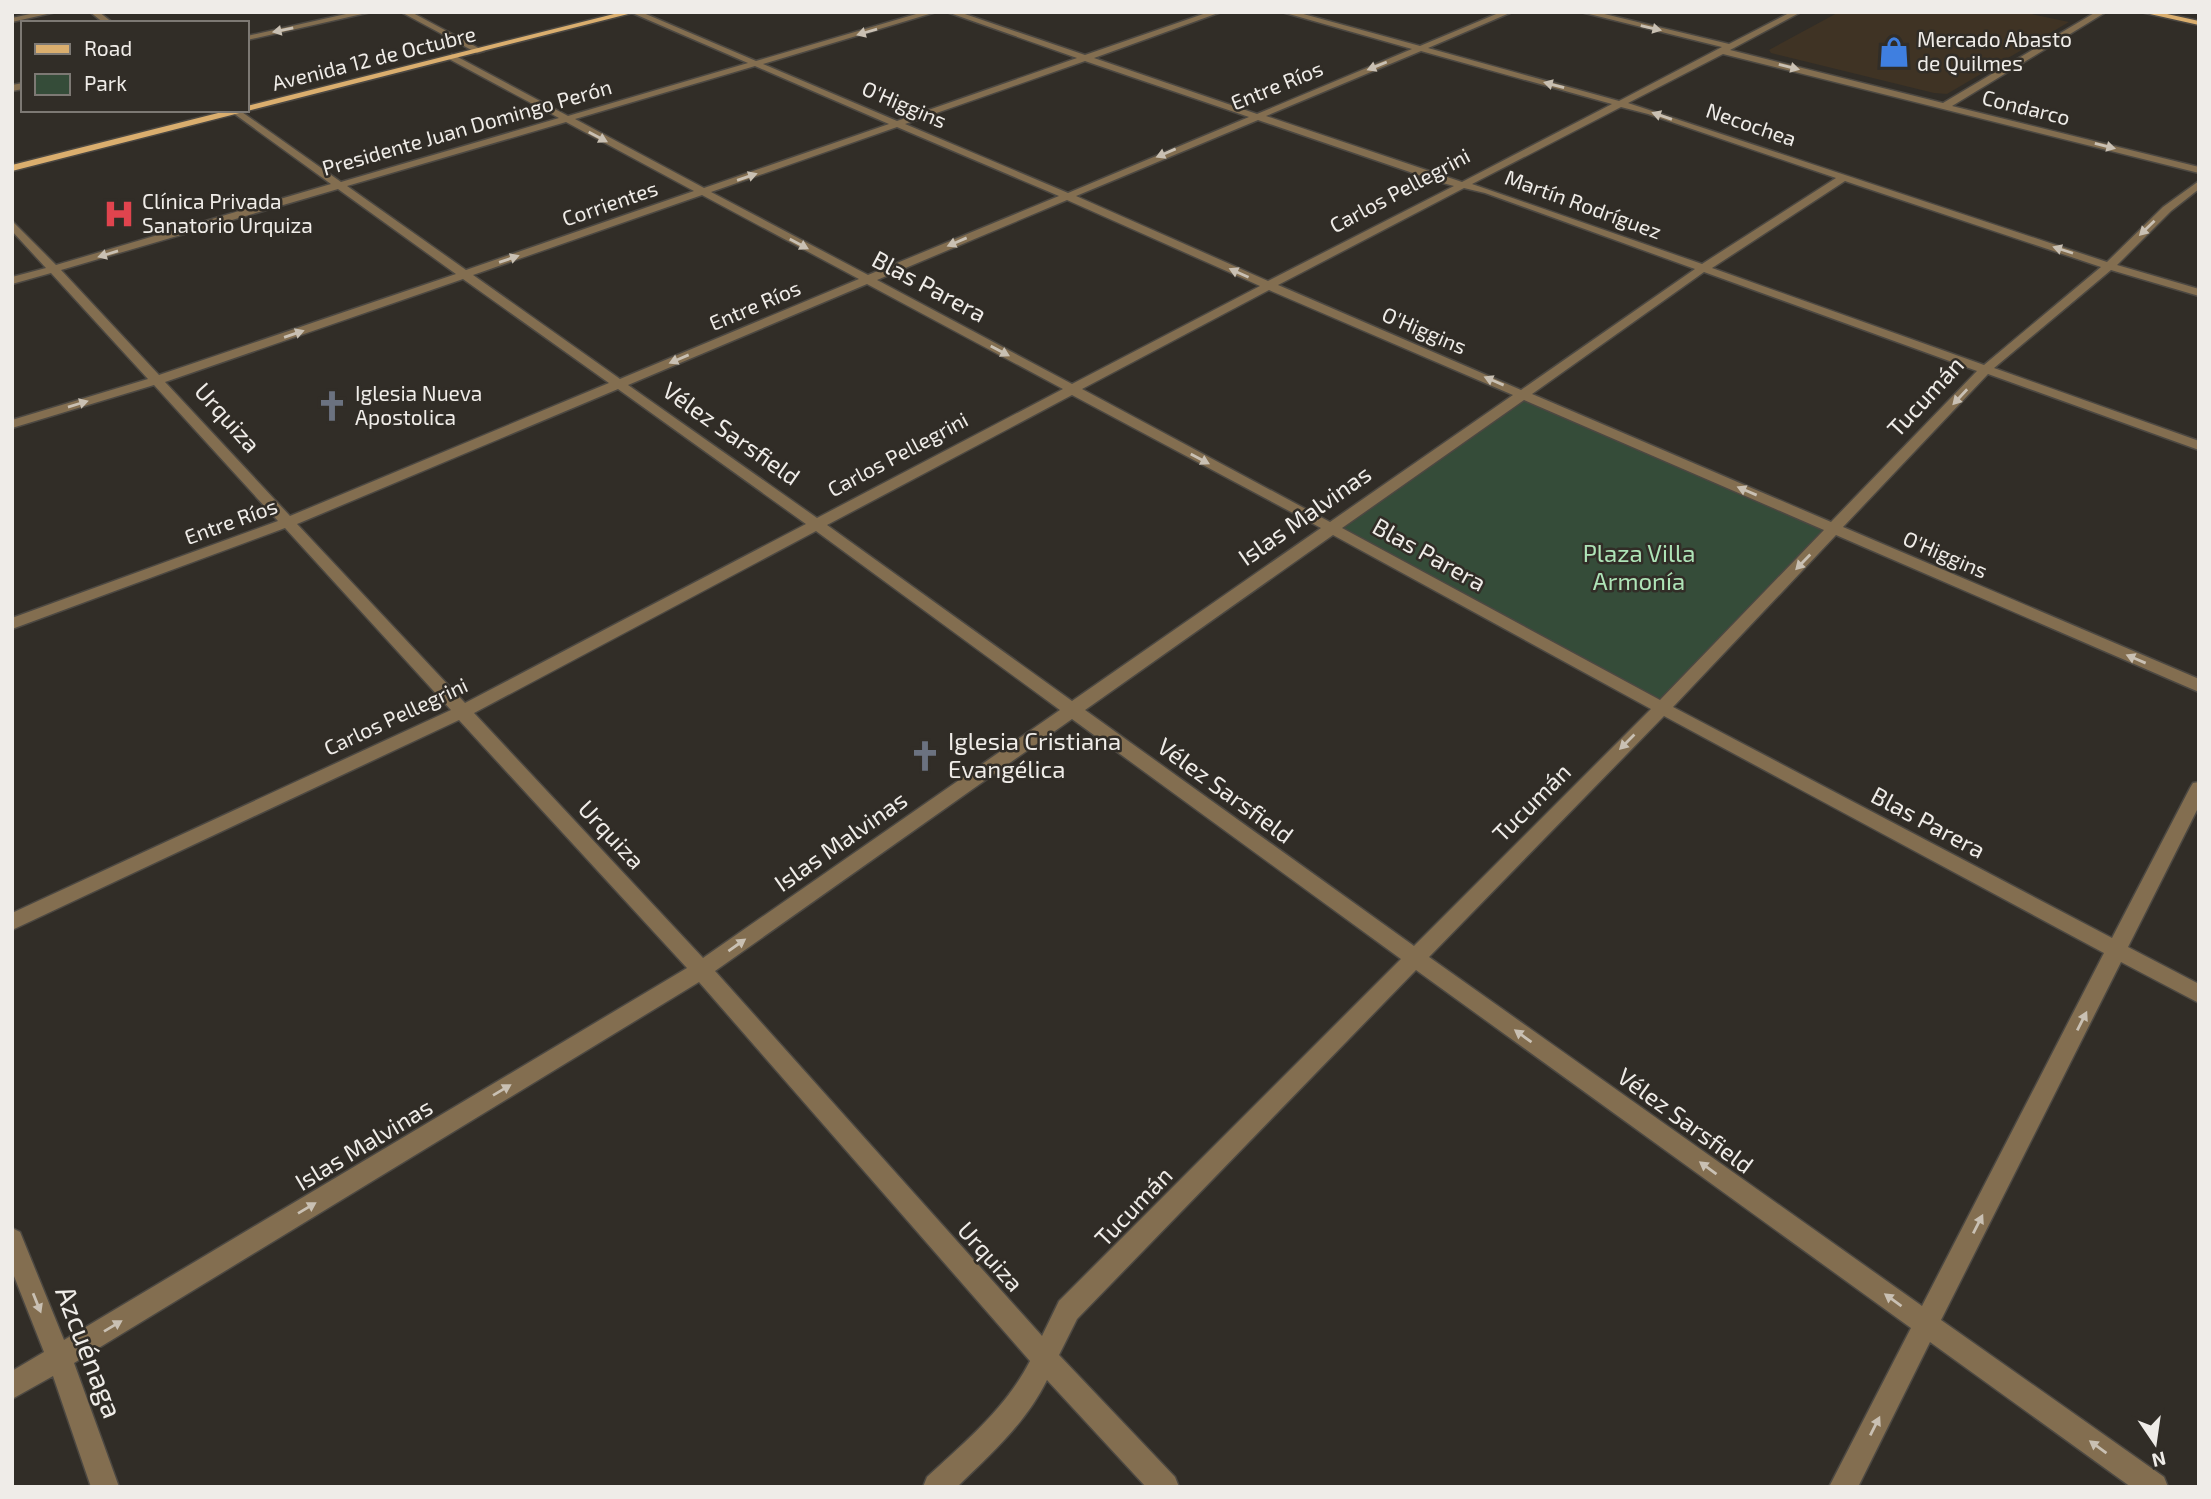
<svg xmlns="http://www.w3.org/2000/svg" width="2211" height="1499" viewBox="0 0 2211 1499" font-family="'Exo 2',sans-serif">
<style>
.commercial{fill:#3f3324}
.green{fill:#354c39}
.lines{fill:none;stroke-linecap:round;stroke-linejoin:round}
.minor-casing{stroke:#4c4842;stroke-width:3}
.major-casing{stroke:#4c4842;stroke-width:3}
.minor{fill:#836e50;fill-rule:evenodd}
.major{fill:#daae6e;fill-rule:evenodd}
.oneway{fill:#c9c0b3}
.labels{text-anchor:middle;stroke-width:5;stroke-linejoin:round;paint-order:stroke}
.far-poi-label{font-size:21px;fill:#efece8;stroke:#312d27;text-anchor:start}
.far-street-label{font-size:21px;fill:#efece8;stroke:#312d27}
.street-label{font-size:24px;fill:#efece8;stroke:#312d27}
.park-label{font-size:24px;fill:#aee4b7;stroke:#312d27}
.poi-label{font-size:24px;fill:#efece8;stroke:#312d27;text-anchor:start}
.near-street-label{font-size:28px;fill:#efece8;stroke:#312d27}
</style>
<rect width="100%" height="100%" fill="#312d27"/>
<path class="commercial" d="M 1839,12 L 2022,12 L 2069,22 L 1947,94 L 1934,93 L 1771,53 L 1769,50 Z"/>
<path class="green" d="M 1523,394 L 1835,529 L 1662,708 L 1331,528 Z"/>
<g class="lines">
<defs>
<path id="minor" d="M 39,12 L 56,12 L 12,22 L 12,18 Z
M 90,12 L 99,12 L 113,23 L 104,23 Z
M 355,12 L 371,12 L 247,40 L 247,36 Z
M 401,12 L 411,12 L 484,51 L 477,53 Z
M 630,12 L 641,12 L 756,61 L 923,12 L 936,12 L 763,64 L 897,121 L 1077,58 L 947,12 L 959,12 L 1085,55 L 1209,12 L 1221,12 L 1094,58 L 1257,114 L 1412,49 L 1282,12 L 1296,12 L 1420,46 L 1501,12 L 1512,12 L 1428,48 L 1619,101 L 1722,47 L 1581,12 L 1596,12 L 1729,44 L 1791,12 L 1801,12 L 1730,50 L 1943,103 L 2096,12 L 2106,12 L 1952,106 L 2199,167 L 2199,173 L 1723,54 L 1628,103 L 2107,262 L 2163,207 L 2199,181 L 2199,189 L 2171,211 L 2117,265 L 2199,289 L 2199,296 L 2111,270 L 1994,368 L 2199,441 L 2199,450 L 1988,374 L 1843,527 L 2199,679 L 2199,692 L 1836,535 L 1673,707 L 2112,938 L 2190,788 L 2193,783 L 2199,782 L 2199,806 L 2128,947 L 2199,984 L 2199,1003 L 2121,962 L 1941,1320 L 2164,1477 L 2168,1487 L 2131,1487 L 1930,1342 L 1858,1487 L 1829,1487 L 1911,1328 L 1416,970 L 1077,1319 L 1059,1355 L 1175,1477 L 1179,1487 L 1146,1487 L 1047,1380 C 1026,1423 991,1454 957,1487 L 923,1487 L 927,1477 C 965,1442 1006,1408 1030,1361 L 699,982 L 74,1363 L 119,1487 L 91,1487 L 53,1376 L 12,1399 L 12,1371 L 44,1352 L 12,1271 L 12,1228 L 20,1232 L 64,1340 L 687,968 L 459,720 L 12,930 L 12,913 L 451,710 L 285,528 L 12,629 L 12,618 L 278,521 L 154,385 L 12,428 L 12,420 L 148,379 L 51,273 L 12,284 L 12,277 L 46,268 L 12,231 L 12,221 L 56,265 L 331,184 L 229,110 L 239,110 L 341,182 L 559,118 L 449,59 L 452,54 L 568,116 L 748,63 ZM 1421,51 L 1612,104 L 1462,182 L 1266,116 ZM 1085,61 L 1249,117 L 1068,193 L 905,124 ZM 755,66 L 889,124 L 704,188 L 575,119 ZM 1621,107 L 1648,114 L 1836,178 L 1702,264 L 1472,184 ZM 1258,120 L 1439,182 L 1454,186 L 1268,281 L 1076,196 ZM 566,122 L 694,191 L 466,270 L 347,186 ZM 897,127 L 1059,196 L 868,275 L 711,192 ZM 1845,181 L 2101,267 L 1984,365 L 1712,268 ZM 1464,188 L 1485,193 L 1695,269 L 1521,390 L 1278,285 ZM 338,189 L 456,274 L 159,375 L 61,270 ZM 702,195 L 859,279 L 620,379 L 473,275 ZM 1067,200 L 1249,281 L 1260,286 L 1072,384 L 877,280 ZM 1704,272 L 1977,371 L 1831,522 L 1532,394 ZM 463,279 L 609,383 L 290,516 L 165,382 ZM 867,284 L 1063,389 L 817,518 L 628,385 ZM 1269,290 L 1513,395 L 1330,522 L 1082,389 ZM 618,389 L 806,524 L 465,703 L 297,524 ZM 1072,395 L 1321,528 L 1072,701 L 827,525 ZM 1524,400 L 1824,530 L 1660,700 L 1342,528 ZM 816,531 L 1060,710 L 703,958 L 474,713 ZM 1333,535 L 1651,709 L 1414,946 L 1085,710 ZM 1664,716 L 2104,953 L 1922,1306 L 1429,957 ZM 1072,719 L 1401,959 L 1059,1301 L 1042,1336 L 715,971 Z
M 23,83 L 23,89 L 12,91 L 12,85 Z"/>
<path id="major" d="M 622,12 L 636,12 L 12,171 L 12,165 L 230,110 L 247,110 L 247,106 Z
M 2141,12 L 2158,12 L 2199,21 L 2199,25 Z"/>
</defs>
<use href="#minor" class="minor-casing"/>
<use href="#major" class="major-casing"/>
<use href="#minor" class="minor"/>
<use href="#major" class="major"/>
</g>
<defs><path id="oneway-solid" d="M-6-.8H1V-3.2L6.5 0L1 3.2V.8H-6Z" transform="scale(1.75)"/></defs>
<g class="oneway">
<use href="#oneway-solid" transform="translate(1651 28) rotate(13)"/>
<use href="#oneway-solid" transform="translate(283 30) rotate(168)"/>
<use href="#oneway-solid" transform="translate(867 32) rotate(164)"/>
<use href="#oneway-solid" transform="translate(1377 66) rotate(158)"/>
<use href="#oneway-solid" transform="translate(1789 67) rotate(14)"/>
<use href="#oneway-solid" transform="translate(1554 85) rotate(-165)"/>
<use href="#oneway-solid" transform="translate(1662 116) rotate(-161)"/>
<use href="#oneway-solid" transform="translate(598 137) rotate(28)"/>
<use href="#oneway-solid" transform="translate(2105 146) rotate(14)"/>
<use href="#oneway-solid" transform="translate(1166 153) rotate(157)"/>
<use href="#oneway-solid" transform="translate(747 177) rotate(-19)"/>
<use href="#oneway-solid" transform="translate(2147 228) rotate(136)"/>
<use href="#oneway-solid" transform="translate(957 242) rotate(157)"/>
<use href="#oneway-solid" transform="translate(799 244) rotate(28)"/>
<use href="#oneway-solid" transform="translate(2063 250) rotate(-162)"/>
<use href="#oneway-solid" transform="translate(108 254) rotate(163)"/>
<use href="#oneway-solid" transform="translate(509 259) rotate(-19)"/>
<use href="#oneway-solid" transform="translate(1239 273) rotate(-156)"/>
<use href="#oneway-solid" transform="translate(294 334) rotate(-19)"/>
<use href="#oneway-solid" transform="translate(1000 351) rotate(28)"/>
<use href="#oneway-solid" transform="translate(679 359) rotate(157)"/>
<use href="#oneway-solid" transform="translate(1494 381) rotate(-157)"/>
<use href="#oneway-solid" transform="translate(1960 397) rotate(133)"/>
<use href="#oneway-solid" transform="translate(78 404) rotate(-17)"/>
<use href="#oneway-solid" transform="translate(1200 459) rotate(28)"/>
<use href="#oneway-solid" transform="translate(1747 491) rotate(-157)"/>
<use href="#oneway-solid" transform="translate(1803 562) rotate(134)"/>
<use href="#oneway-solid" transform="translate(2136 659) rotate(-157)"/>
<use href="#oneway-solid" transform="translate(1627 742) rotate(135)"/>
<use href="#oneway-solid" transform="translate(737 945) rotate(-35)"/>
<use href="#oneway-solid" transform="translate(2082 1021) rotate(-63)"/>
<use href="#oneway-solid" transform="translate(1523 1036) rotate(-144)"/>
<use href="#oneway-solid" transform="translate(502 1090) rotate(-31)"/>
<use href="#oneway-solid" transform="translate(1708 1168) rotate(-144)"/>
<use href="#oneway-solid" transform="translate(307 1208) rotate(-31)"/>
<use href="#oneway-solid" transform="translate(1978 1224) rotate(-63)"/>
<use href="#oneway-solid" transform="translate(1893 1300) rotate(-144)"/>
<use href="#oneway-solid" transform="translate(37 1303) rotate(68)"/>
<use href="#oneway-solid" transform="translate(113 1326) rotate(-31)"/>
<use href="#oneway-solid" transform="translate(1875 1426) rotate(-63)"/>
<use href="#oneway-solid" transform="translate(2098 1447) rotate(-144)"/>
</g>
<defs>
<symbol id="shop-bare" viewBox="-9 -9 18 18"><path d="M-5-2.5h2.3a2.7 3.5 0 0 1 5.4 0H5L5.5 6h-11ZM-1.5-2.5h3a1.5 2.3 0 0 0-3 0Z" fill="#3f7fe0" stroke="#312d27" stroke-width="2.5" paint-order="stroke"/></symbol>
<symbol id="hospital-bare" viewBox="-9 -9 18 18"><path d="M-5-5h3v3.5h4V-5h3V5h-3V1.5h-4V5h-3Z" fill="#e0444e" stroke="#312d27" stroke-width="2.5" paint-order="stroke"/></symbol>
<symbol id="church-bare" viewBox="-9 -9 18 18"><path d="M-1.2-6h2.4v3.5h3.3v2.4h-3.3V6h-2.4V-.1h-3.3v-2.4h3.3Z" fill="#6b7280" stroke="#312d27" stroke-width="2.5" paint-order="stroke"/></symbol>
</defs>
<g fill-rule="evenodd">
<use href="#shop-bare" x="1872" y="30" width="44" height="44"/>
<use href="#hospital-bare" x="97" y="192" width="44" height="44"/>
<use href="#church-bare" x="310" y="384" width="44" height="44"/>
<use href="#church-bare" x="903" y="734" width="44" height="44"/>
</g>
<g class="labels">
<g class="far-poi-label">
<text x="1917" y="47">Mercado Abasto<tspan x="1917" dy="24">de Quilmes</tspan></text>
<text x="142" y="209">Clínica Privada<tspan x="142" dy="24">Sanatorio Urquiza</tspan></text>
<text x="355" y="401">Iglesia Nueva<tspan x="355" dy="24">Apostolica</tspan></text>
</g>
<g class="far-street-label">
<text transform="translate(374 59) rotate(-14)" y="7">Avenida 12 de Octubre</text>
<text transform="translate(1277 86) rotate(-22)" y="7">Entre Ríos</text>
<text transform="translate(904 105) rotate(23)" y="7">O'Higgins</text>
<text transform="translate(2026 108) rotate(14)" y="7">Condarco</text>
<text transform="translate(1751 125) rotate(19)" y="7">Necochea</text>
<text transform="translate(467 128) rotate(-16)" y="7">Presidente Juan Domingo Perón</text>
<text transform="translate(1400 191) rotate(-28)" y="7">Carlos Pellegrini</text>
<text transform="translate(610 204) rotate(-19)" y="7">Corrientes</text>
<text transform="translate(1583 205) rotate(20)" y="7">Martín Rodríguez</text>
<text transform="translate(755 306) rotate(-23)" y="7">Entre Ríos</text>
<text transform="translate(1424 331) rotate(23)" y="7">O'Higgins</text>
<text transform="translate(898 455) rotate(-28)" y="7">Carlos Pellegrini</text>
<text transform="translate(231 522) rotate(-20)" y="7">Entre Ríos</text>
<text transform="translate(1945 555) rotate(23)" y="7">O'Higgins</text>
<text transform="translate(396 717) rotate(-25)" y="7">Carlos Pellegrini</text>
</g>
<g class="street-label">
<text transform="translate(929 287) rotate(28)" y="8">Blas Parera</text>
<text transform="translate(1926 397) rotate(-47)" y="8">Tucumán</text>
<text transform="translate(227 418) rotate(48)" y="8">Urquiza</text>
<text transform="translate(731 434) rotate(35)" y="8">Vélez Sarsfield</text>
<text transform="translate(1305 516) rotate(-35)" y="8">Islas Malvinas</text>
<text transform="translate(1429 555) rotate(29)" y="8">Blas Parera</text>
<text transform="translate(1225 791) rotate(36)" y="8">Vélez Sarsfield</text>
<text transform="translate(1532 803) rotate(-45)" y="8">Tucumán</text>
<text transform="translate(1928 823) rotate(28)" y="8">Blas Parera</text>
<text transform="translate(611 835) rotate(47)" y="8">Urquiza</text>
<text transform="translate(841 842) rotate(-35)" y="8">Islas Malvinas</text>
<text transform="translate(1685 1121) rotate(36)" y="8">Vélez Sarsfield</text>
<text transform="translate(364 1145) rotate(-31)" y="8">Islas Malvinas</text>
<text transform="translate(1134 1207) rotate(-46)" y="8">Tucumán</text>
<text transform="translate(990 1257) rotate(48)" y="8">Urquiza</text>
</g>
<g class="park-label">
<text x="1639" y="562">Plaza Villa<tspan x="1639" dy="28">Armonía</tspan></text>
</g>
<g class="poi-label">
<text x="948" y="750">Iglesia Cristiana<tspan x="948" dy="28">Evangélica</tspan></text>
</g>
<g class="near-street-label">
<text transform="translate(89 1352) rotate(69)" y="10">Azcuénaga</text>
</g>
</g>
<rect width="2211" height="1499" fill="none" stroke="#efece8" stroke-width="28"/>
<rect x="21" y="21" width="228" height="91" fill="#312d27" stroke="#7d7974" stroke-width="2"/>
<rect x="35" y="44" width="35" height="10" fill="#daae6e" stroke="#7d7974" stroke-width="2"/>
<text x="84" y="56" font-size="21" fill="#efece8">Road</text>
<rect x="35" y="74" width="35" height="21" fill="#354c39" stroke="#7d7974" stroke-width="2"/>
<text x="84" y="91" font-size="21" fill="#efece8">Park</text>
<g transform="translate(2155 1443) rotate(167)" stroke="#312d27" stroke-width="5" paint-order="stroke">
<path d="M0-5L12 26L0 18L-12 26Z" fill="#efece8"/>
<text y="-10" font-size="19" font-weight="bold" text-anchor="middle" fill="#efece8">N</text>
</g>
</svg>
